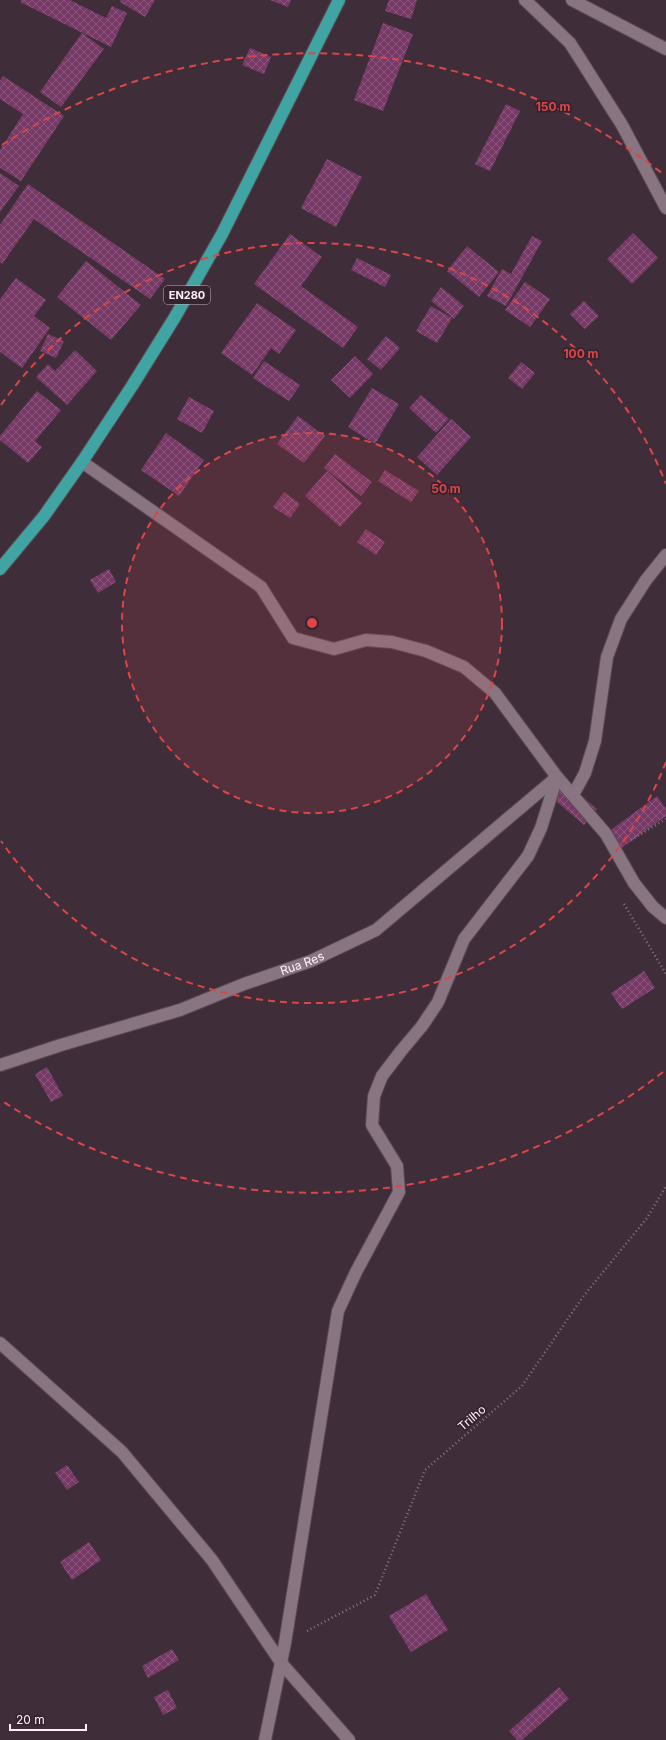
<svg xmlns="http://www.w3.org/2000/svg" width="666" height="1740" viewBox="0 0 666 1740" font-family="Inter,sans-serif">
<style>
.building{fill:url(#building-cross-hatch)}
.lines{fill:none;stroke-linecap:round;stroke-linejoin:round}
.minor-casing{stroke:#5a4a55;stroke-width:14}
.major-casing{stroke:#5a4a55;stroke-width:14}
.path{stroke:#877681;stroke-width:2.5;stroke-dasharray:1 3;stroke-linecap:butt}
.minor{stroke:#897482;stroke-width:12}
.major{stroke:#3fa4a2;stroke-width:12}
.ring{fill:none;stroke:#dc4647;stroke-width:2;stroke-dasharray:7 5}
.labels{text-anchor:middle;stroke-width:3.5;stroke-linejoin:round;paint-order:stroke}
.shield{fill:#352430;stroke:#c1b4bd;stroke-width:1}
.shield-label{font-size:11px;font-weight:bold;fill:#fdf1f9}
.street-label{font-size:12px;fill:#fdf1f9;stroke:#352430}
.centre{fill:#dc4647;stroke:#352430;stroke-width:2}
.ring-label{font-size:12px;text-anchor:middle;font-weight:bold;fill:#dc4647;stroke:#352430;stroke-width:3.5;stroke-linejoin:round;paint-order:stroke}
</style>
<defs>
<pattern id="building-cross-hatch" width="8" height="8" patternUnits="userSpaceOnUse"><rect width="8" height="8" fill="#773966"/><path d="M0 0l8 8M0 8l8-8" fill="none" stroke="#8b567d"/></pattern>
</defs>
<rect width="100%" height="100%" fill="#402d3a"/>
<path class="building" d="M 21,0 L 70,0 L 106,18 L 112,6 L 127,13 L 111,47 L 20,2 Z
M 121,0 L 155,0 L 145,17 L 120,2 Z
M 270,0 L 291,0 L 288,7 Z
M 389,0 L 417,0 L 411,19 L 385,11 Z
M 383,23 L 413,34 L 383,111 L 354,100 Z
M 82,33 L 104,49 L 61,107 L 40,92 Z
M 250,48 L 271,57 L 264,74 L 242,65 Z
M 3,76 L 64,116 L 21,181 L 0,168 L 0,150 L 23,114 L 0,99 L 0,81 Z
M 506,104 L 520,111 L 490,171 L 475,164 Z
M 327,159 L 362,177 L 336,227 L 301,208 Z
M 0,173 L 19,186 L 0,212 Z
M 28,184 L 165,279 L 150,299 L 34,219 L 2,264 L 0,262 L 0,225 Z
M 633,233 L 658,258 L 632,284 L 607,259 Z
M 290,234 L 322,257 L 301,286 L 358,327 L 343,348 L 254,284 Z
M 532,236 L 542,241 L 506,306 L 487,296 L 502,269 L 511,274 Z
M 467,246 L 499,272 L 479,297 L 447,271 Z
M 357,258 L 391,275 L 385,287 L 351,270 Z
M 86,261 L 141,305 L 111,340 L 57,297 Z
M 16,278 L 46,300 L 34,316 L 50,328 L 22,368 L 0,352 L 0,299 Z
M 525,282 L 550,299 L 530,327 L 505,310 Z
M 441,287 L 464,306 L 454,319 L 431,301 Z
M 584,301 L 599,316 L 585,329 L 570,314 Z
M 257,303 L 296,330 L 279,354 L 271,348 L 252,375 L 221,353 Z
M 431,306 L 452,318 L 437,343 L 416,331 Z
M 48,334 L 64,341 L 56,358 L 40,351 Z
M 386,336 L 400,348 L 381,370 L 367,359 Z
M 75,350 L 97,371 L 67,405 L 36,377 L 48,364 L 55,371 Z
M 355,356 L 373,374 L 350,398 L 331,380 Z
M 264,361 L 300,385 L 289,401 L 253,378 Z
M 521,362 L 535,373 L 522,389 L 508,378 Z
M 372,388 L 399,404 L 375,444 L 348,427 Z
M 37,391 L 61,410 L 35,441 L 42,447 L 28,463 L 0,440 L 0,436 Z
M 421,395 L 449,419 L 436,433 L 409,408 Z
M 189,397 L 214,411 L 202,433 L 177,419 Z
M 298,416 L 325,436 L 304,463 L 277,444 Z
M 451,419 L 471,437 L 437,475 L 417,457 Z
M 166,433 L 204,460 L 179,496 L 141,470 Z
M 335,454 L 372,482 L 361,496 L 324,468 Z
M 385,470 L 419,491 L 411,502 L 378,481 Z
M 327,471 L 362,503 L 340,527 L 305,496 Z
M 284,492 L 300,504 L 290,518 L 273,507 Z
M 366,529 L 385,542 L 376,555 L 357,542 Z
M 109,569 L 116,582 L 98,593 L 90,580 Z
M 562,779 L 597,809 L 584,825 L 549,795 Z
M 657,796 L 666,809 L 666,816 L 616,852 L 604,835 Z
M 644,971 L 655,988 L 622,1009 L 611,993 Z
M 47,1067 L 63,1096 L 51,1102 L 35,1074 Z
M 67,1465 L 79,1482 L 67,1490 L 55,1473 Z
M 89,1542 L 101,1560 L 72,1580 L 60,1562 Z
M 426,1594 L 448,1630 L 411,1652 L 389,1616 Z
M 172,1649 L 179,1660 L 148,1678 L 142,1666 Z
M 559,1687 L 569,1699 L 522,1740 L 517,1740 L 509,1731 Z
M 168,1690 L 177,1708 L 163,1715 L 154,1697 Z"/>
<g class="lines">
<defs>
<g id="minor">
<path d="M 525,0 L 570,43 L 622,125 L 666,208"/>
<path d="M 572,0 L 666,49"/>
<path d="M 82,462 L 261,587 L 293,638 L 334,649 L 366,640 L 392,642 L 426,651 L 464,667 L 495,693 L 557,777 L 606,834 L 634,883 L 653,907 L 666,918"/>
<path d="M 573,795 L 585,773 L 595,741 L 607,657 L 621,619 L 646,580 L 666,555"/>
<path id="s1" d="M 0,1065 L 61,1045 L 180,1010 L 244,984 L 311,961 L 376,930 L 557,777"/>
<path d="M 0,1343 L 122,1452 L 212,1560 L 282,1664 L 349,1740"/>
<path d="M 265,1740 L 285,1643 L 338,1311 L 356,1272 L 399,1192 L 397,1166 L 372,1125 L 374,1096 L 382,1076 L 401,1051 L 422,1026 L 438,1002 L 464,939 L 528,856 L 541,828 L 557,777"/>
</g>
<path id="major" d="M 0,569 L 44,516 L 82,462 L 132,386 L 175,317 L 222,234 L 339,0"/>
</defs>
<use href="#minor" class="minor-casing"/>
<use href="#major" class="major-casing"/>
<path class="path" d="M 631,840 L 666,819
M 624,904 L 666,974
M 307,1631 L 375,1595 L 425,1470 L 522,1386 L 582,1298 L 647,1218 L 666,1186"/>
<use href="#minor" class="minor"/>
<use href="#major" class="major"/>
</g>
<circle cx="312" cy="623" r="190" fill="#dc4647" fill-opacity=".12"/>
<g class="ring">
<circle cx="312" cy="623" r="190"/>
<path d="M666 762A380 380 0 0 1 1 841M1 405A380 380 0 0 1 666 484"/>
<path d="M663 1072A570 570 0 0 1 2 1101M2 145A570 570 0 0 1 663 174"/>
</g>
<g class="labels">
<rect class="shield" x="164" y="286" width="46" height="18" rx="3"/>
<g class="shield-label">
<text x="187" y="299">EN280</text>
</g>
<g class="street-label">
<text dy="4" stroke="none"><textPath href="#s1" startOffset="319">Rua Res</textPath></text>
<text transform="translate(472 1418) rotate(-41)" y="4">Trilho</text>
</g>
</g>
<circle cx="312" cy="623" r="6" class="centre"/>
<g class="ring-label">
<text x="553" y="111">150 m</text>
<text x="581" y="358">100 m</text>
<text x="446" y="493">50 m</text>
</g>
<path d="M10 1724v6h76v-6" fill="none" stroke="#fdf1f9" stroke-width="2"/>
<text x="16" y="1724" font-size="12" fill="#fdf1f9" stroke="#352430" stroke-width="3" paint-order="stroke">20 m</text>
</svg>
